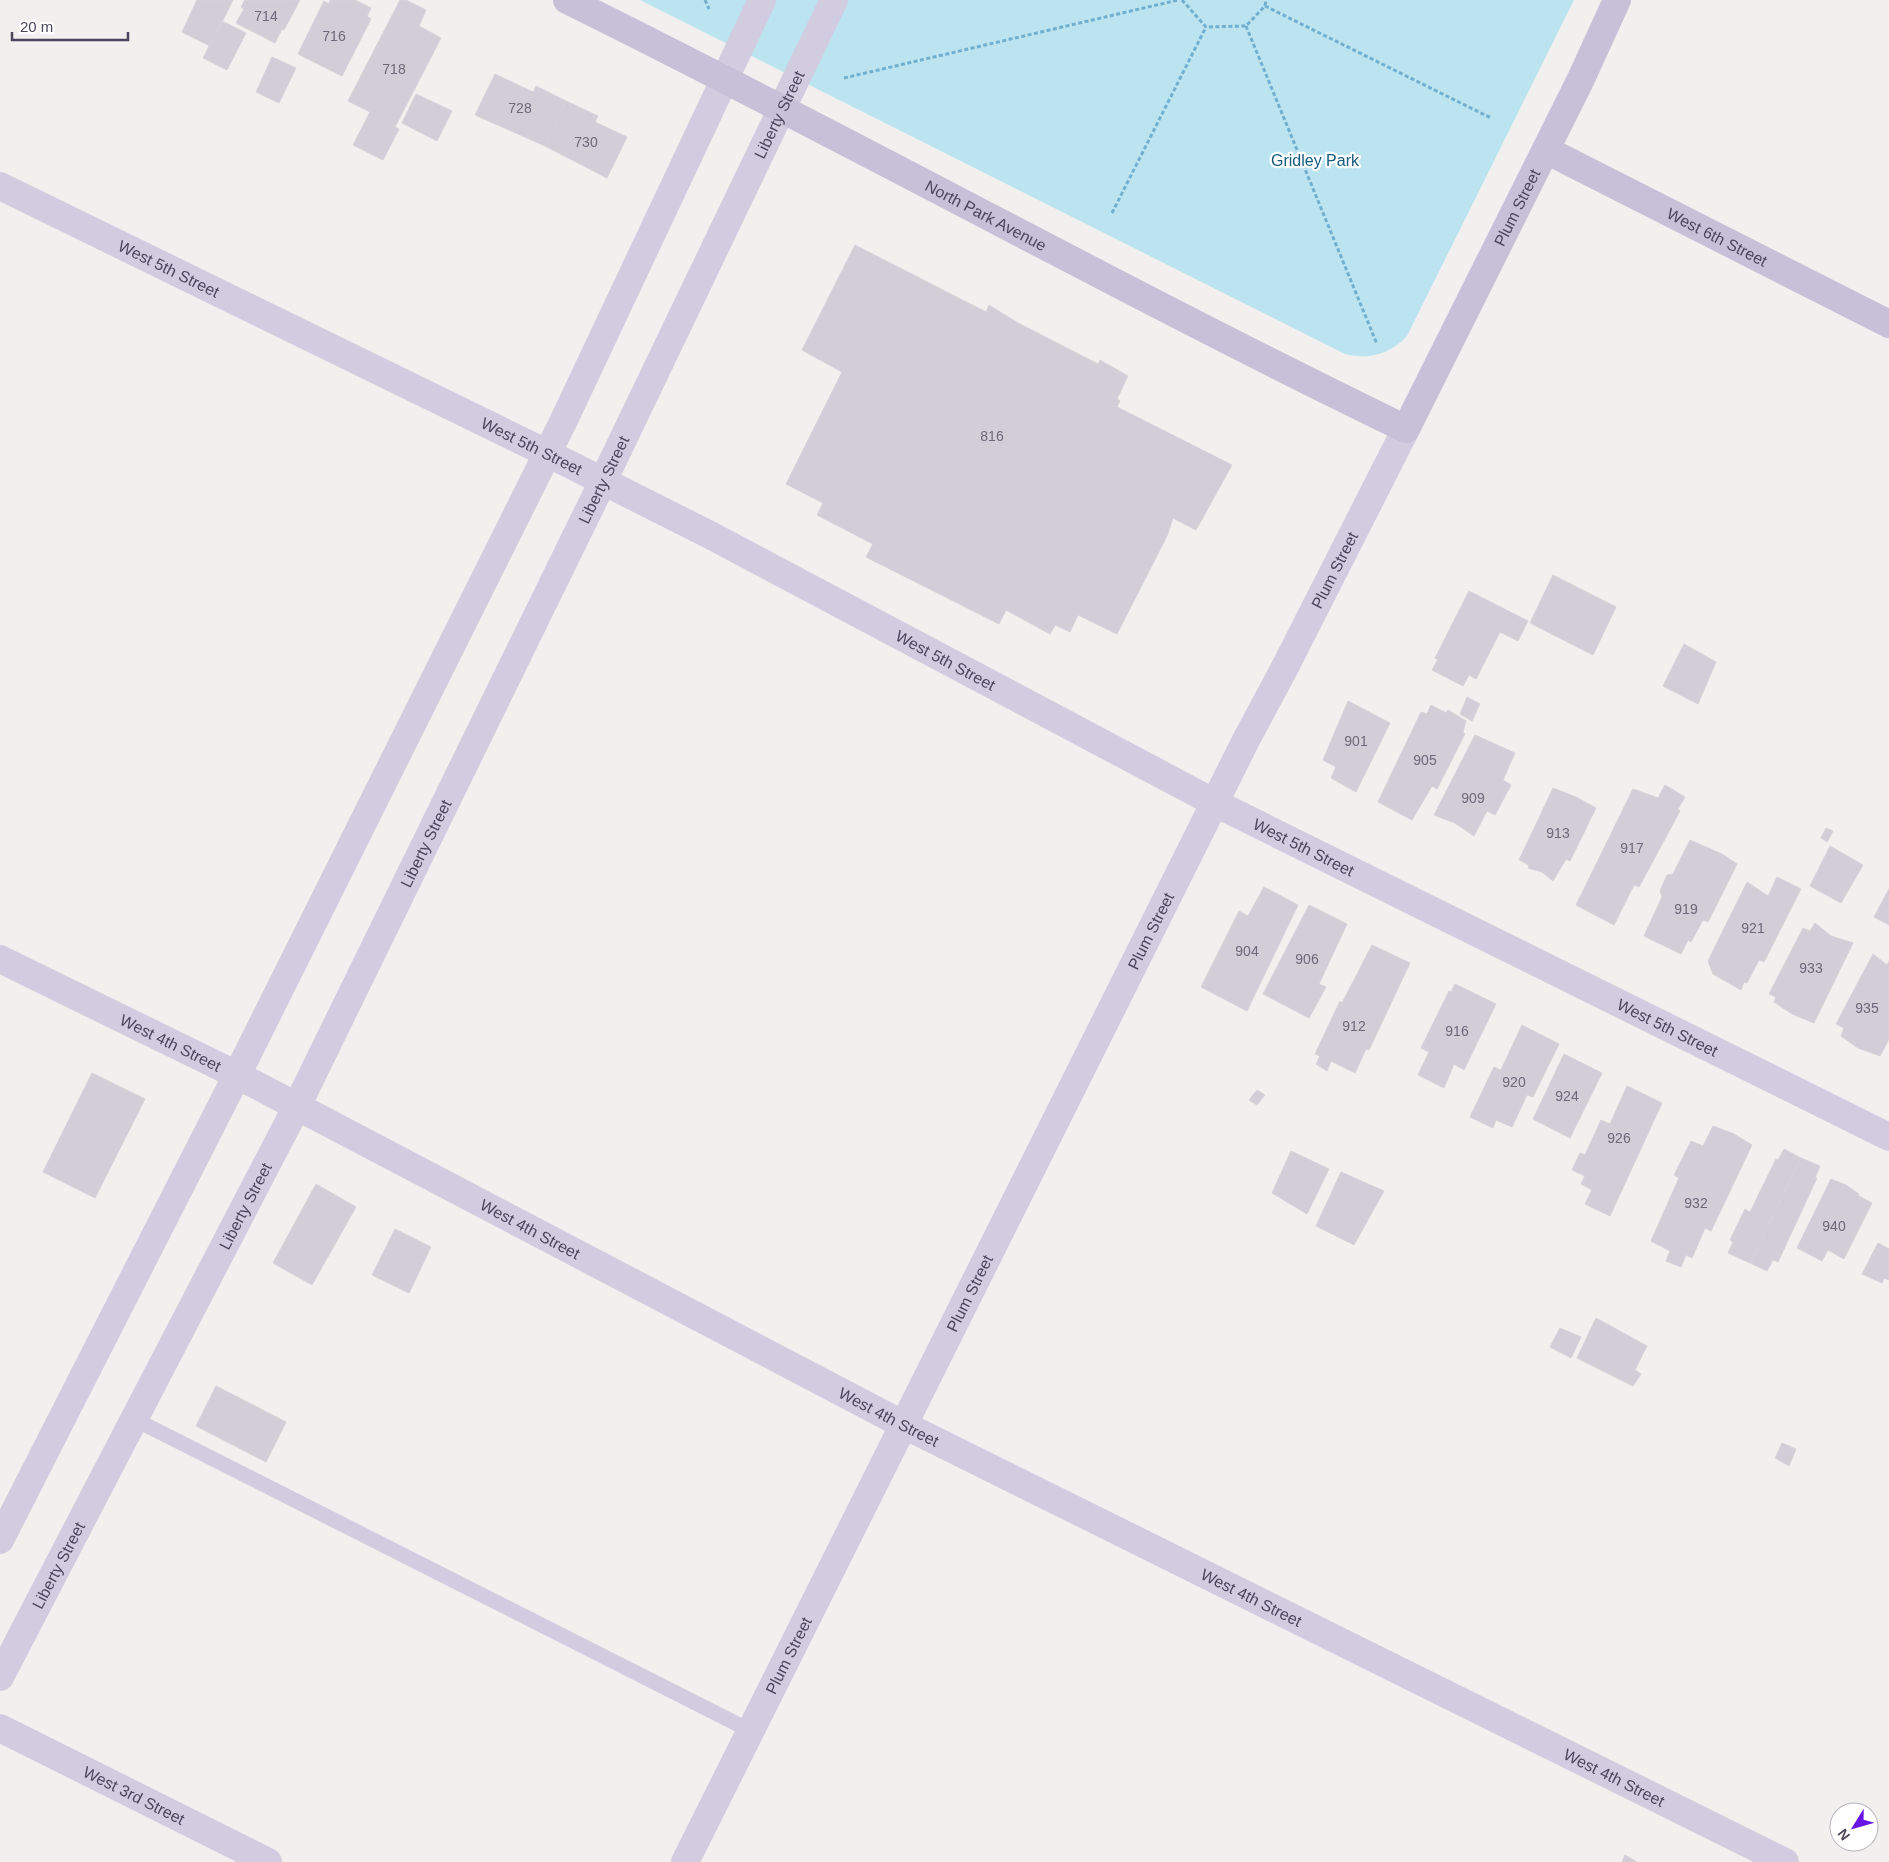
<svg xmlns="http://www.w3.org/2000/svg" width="1889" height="1862" viewBox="0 0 1889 1862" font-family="Helvetica,sans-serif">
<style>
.green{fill:#bbe4f0}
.building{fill:#d2cdd6;stroke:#d6d2da}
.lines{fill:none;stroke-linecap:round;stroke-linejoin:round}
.path{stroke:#72afcf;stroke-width:3;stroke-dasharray:4 2.5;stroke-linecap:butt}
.service{stroke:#d1ccdf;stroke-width:15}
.minor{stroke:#d1ccdf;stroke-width:28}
.tertiary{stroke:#d1ccdf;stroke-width:28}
.secondary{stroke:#c8c0d8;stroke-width:28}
.labels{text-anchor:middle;stroke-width:4.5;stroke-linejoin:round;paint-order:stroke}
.number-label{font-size:14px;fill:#6e687a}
.street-label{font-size:16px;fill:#4c465c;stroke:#fff}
.park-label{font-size:16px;fill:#145b7f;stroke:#fff}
</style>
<rect width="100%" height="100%" fill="#f1f0ee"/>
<path class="green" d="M 640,0 L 1574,0 L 1407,336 C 1391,354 1368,360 1345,354 Z"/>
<path class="building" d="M 197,0 L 233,0 L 210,46 L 182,32 Z
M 245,0 L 300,0 L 284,30 L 282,29 L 275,43 L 236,23 L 244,9 L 241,7 Z
M 330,0 L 355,0 L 371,8 L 367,16 L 371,19 L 342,76 L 298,54 L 324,1 L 329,4 Z
M 400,0 L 406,0 L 426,10 L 419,26 L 441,38 L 395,127 L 399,129 L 383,160 L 353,145 L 370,112 L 348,101 Z
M 222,21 L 246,33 L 227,70 L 203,58 Z
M 272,57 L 296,68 L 279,103 L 256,92 Z
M 495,74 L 533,92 L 536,86 L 566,101 L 545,146 L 475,115 Z
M 416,94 L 452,111 L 437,141 L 402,123 Z
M 566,101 L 598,116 L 595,122 L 627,137 L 607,178 L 545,146 Z
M 855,245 L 986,312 L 989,305 L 1018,323 L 1098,364 L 1100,360 L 1128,376 L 1117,399 L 1120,401 L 1117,407 L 1232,465 L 1196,530 L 1173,518 L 1167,536 L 1117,634 L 1078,615 L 1070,632 L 1055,625 L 1050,634 L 1006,610 L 999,624 L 866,557 L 873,544 L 817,515 L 823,503 L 786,484 L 842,372 L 802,350 Z
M 1553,575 L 1616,607 L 1593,655 L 1530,623 Z
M 1469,591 L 1528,621 L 1518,641 L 1500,632 L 1476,679 L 1469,675 L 1463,686 L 1432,670 L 1438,659 L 1435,658 Z
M 1684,644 L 1716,662 L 1698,704 L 1663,686 Z
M 1467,697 L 1480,704 L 1472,721 L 1460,714 Z
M 1348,701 L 1390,723 L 1356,792 L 1331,778 L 1336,767 L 1323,760 Z
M 1431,705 L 1446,713 L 1448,710 L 1466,721 L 1463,732 L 1465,734 L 1437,789 L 1432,786 L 1412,820 L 1378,802 L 1421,712 L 1427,714 Z
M 1475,735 L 1515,753 L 1503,780 L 1511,785 L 1495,815 L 1487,811 L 1474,836 L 1455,823 L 1434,815 Z
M 1665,785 L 1685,797 L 1678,809 L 1680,811 L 1639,887 L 1634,885 L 1614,925 L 1576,905 L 1633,789 L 1658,798 Z
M 1553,788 L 1576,797 L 1596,808 L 1570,861 L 1566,859 L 1553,881 L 1542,872 L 1528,868 L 1529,865 L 1519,860 Z
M 1826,828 L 1833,831 L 1827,842 L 1821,838 Z
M 1690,840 L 1722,854 L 1737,864 L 1708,922 L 1703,920 L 1691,942 L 1688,940 L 1681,954 L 1644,936 L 1662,897 L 1660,891 L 1667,875 L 1673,874 Z
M 1830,846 L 1863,865 L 1841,903 L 1810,886 Z
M 1777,877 L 1801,889 L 1764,962 L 1759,960 L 1747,983 L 1744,982 L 1741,990 L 1713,974 L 1708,961 L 1747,882 L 1768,896 Z
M 1264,887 L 1298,905 L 1247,1011 L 1201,987 L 1239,911 L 1248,916 Z
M 1889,889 L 1889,925 L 1874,917 Z
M 1309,905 L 1347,924 L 1319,984 L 1326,987 L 1309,1018 L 1263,994 Z
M 1815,923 L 1831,936 L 1853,943 L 1814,1023 L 1792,1014 L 1774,1002 L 1776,997 L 1769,994 L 1803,928 L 1810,931 Z
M 1372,945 L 1410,963 L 1369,1050 L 1366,1049 L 1355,1073 L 1331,1061 L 1327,1071 L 1316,1064 L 1320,1056 L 1315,1054 L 1340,1001 L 1342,1003 Z
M 1873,954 L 1887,965 L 1889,961 L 1889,1039 L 1880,1056 L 1858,1048 L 1841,1036 L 1844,1028 L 1836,1024 Z
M 1455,984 L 1496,1004 L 1464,1070 L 1454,1064 L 1444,1088 L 1418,1075 L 1429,1052 L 1421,1048 L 1449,991 L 1451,992 Z
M 1522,1025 L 1559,1044 L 1533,1097 L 1527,1095 L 1512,1127 L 1496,1120 L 1493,1128 L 1470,1117 L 1494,1067 L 1501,1070 Z
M 1564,1054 L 1602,1073 L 1570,1138 L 1533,1119 Z
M 92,1073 L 145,1099 L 95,1198 L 43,1172 Z
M 1627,1086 L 1662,1103 L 1610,1216 L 1585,1204 L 1592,1190 L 1581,1184 L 1585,1176 L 1572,1170 L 1580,1153 L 1585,1155 L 1601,1120 L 1610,1124 Z
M 1257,1090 L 1265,1095 L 1257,1105 L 1249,1100 Z
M 1713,1126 L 1734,1134 L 1752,1145 L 1711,1231 L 1705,1228 L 1692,1258 L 1686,1255 L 1681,1267 L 1666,1261 L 1670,1251 L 1651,1241 L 1679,1178 L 1674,1175 L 1691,1141 L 1703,1146 Z
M 1784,1149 L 1801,1158 L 1750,1263 L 1728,1253 L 1733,1242 L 1730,1240 L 1745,1209 L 1750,1212 L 1776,1159 L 1778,1160 Z
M 1291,1151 L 1329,1169 L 1307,1214 L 1272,1193 Z
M 1801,1158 L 1820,1166 L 1815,1178 L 1817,1178 L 1778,1262 L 1773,1260 L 1767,1271 L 1750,1263 Z
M 1341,1172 L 1384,1191 L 1354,1245 L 1316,1226 Z
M 1831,1179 L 1846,1185 L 1859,1194 L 1857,1195 L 1872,1203 L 1844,1259 L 1828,1250 L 1822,1261 L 1797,1248 Z
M 316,1184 L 356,1207 L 312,1285 L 273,1263 Z
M 395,1229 L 431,1247 L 409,1293 L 372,1275 Z
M 1878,1243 L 1889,1249 L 1889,1280 L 1884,1278 L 1882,1283 L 1862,1274 Z
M 1596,1318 L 1647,1346 L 1635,1370 L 1641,1374 L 1633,1386 L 1577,1358 Z
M 1560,1328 L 1581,1337 L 1571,1358 L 1550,1347 Z
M 216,1386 L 286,1422 L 266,1462 L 196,1426 Z
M 1782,1443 L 1796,1449 L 1789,1466 L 1775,1458 Z
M 1625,1855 L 1637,1862 L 1622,1862 Z"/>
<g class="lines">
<path class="path" d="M 705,0 L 709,9
M 1182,0 L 1206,27 L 1246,26 L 1265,6 L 1266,0
M 1265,6 L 1491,118
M 1246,26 L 1377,344
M 844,78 L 1178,0
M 1112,213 L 1206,27"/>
<path class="service" d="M 134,1419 L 751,1731"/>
<g class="minor">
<path id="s1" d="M 0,186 L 571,465 L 710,535 L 1215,803 L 1889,1137"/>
<path id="s2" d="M 0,959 L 237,1075 L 904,1425 L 1785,1862"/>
<path id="s3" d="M 0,1728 L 268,1862"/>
<path id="s4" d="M 685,1862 L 1246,740 L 1284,669 L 1406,429"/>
</g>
<g class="tertiary">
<path d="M 0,1540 L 237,1075 L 563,422 L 762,0"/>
<path id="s5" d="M 0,1677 L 296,1108 L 603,481 L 834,0"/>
</g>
<g class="secondary">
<path id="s6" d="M 567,0 C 849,139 1123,292 1406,429 L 1580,81 L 1617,0"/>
<path id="s7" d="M 1546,150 L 1889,324"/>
</g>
</g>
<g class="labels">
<g class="number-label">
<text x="266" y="21">714</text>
<text x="334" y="41">716</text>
<text x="394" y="74">718</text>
<text x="520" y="113">728</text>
<text x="586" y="147">730</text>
<text x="992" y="441">816</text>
<text x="1356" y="746">901</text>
<text x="1425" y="765">905</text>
<text x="1473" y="803">909</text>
<text x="1558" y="838">913</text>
<text x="1632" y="853">917</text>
<text x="1686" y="914">919</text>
<text x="1753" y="933">921</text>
<text x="1247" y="956">904</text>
<text x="1307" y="964">906</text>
<text x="1811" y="973">933</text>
<text x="1867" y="1013">935</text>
<text x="1354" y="1031">912</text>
<text x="1457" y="1036">916</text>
<text x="1514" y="1087">920</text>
<text x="1567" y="1101">924</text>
<text x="1619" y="1143">926</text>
<text x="1696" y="1208">932</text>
<text x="1834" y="1231">940</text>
</g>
<g class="street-label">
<text dy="6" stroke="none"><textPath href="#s5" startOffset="1746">Liberty Street</textPath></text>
<text dy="6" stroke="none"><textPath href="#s6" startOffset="1190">Plum Street</textPath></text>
<text dy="6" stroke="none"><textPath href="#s6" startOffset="471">North Park Avenue</textPath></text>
<text dy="6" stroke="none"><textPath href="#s7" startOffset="192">West 6th Street</textPath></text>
<text dy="6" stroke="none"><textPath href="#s1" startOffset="188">West 5th Street</textPath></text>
<text dy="6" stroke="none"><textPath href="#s1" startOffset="592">West 5th Street</textPath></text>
<text dy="6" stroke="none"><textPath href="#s5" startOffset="1341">Liberty Street</textPath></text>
<text dy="6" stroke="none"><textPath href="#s4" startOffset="1446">Plum Street</textPath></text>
<text dy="6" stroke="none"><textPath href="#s1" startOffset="1058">West 5th Street</textPath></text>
<text dy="6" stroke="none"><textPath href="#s5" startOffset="936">Liberty Street</textPath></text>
<text dy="6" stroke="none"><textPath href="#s1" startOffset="1462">West 5th Street</textPath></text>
<text dy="6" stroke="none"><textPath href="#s4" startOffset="1041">Plum Street</textPath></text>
<text dy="6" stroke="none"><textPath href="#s1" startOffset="1868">West 5th Street</textPath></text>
<text dy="6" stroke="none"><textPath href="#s2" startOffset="190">West 4th Street</textPath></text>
<text dy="6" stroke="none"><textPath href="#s5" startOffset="531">Liberty Street</textPath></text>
<text dy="6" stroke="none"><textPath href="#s2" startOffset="595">West 4th Street</textPath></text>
<text dy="6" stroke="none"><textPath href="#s4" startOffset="636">Plum Street</textPath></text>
<text dy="6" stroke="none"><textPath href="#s2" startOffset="1000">West 4th Street</textPath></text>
<text dy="6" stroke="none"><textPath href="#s5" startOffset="126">Liberty Street</textPath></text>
<text dy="6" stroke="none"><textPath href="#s2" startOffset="1405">West 4th Street</textPath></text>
<text dy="6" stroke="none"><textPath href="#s4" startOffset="231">Plum Street</textPath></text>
<text dy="6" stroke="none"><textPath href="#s2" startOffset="1810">West 4th Street</textPath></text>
<text dy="6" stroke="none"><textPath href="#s3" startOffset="150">West 3rd Street</textPath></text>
</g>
<g class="park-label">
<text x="1315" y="166">Gridley Park</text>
</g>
</g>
<g transform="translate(1854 1827) rotate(233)"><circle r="24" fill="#ffffff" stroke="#b7b5be"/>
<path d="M0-4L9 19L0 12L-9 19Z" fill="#6714e5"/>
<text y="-8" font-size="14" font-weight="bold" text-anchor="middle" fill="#4c465c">N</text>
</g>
<path d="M12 32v8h116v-8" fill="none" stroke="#4c465c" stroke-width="2.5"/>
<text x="20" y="32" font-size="15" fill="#4c465c" stroke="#ffffff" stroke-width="4" paint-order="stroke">20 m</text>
</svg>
